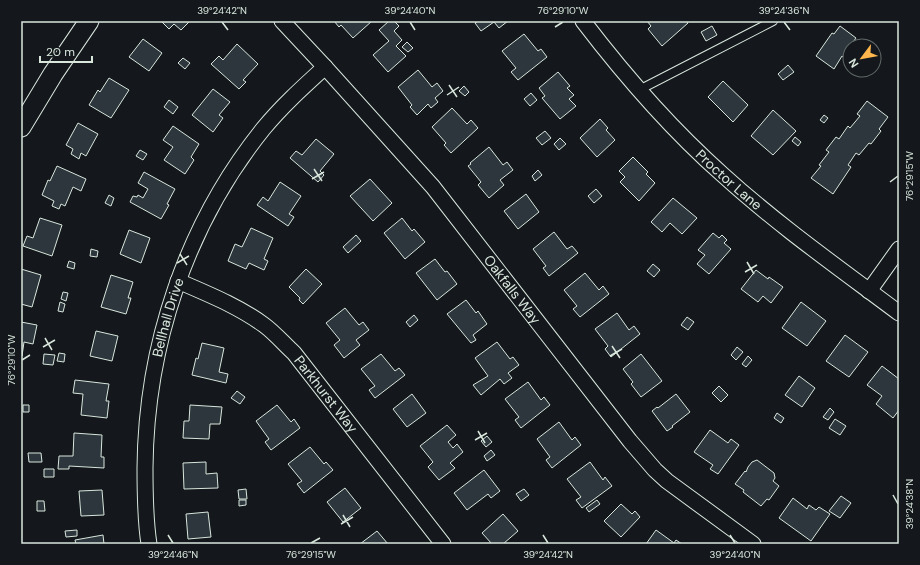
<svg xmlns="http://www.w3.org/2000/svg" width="920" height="565" viewBox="0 0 920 565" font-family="'DM Sans',sans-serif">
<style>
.building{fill:#2c363c;stroke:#d8e6dc}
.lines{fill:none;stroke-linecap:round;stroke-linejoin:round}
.service-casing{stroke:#d8e6dc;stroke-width:10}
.minor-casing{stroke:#d8e6dc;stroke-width:17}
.tertiary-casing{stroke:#d8e6dc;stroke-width:21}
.service{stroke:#14181c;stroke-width:8}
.minor{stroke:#14181c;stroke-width:15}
.tertiary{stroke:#14181c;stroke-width:19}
.ticks{fill:none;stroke:#d8e6dc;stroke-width:1.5}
.labels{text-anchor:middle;stroke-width:3;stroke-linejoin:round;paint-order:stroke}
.street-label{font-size:14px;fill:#d8e6dc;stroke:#14181c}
.neatline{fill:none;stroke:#d8e6dc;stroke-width:1.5}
.ticks-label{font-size:10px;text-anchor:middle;fill:#d8e6dc}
</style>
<rect width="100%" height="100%" fill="#14181c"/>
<path class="building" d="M 161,21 L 190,21 L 181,30 L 174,24 L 169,29 Z
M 334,21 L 372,21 L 353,38 L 341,25 L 339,27 Z
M 389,21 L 394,21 L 399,26 L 394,31 L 402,40 L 396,46 L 406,56 L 388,72 L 373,55 L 389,41 L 379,30 Z
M 478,21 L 508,21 L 499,28 L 494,22 L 481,31 L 475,23 Z
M 647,21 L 687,21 L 688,23 L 662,46 L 648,29 L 651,26 Z
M 712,26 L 717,35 L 706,41 L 701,32 Z
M 840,26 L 856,38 L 851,45 L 852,46 L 850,46 L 850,62 L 842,56 L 834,69 L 816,56 L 832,33 L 834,34 Z
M 524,34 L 538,51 L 541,49 L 547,57 L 518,80 L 511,72 L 516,68 L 502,51 Z
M 143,39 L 162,53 L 149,71 L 129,57 Z
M 407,42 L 413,48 L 408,52 L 402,47 Z
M 237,44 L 258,64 L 243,80 L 246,82 L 239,89 L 211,64 L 219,56 L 223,60 Z
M 183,58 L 190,63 L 185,69 L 178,63 Z
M 788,65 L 794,72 L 783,80 L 778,74 Z
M 418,70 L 432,87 L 437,83 L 443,91 L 435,98 L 438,102 L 431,108 L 428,104 L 417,115 L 410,107 L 412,105 L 398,87 Z
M 558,72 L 570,86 L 567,88 L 574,95 L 569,99 L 576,106 L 560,119 L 542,98 L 545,96 L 539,88 Z
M 109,78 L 129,90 L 111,118 L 89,105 L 98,90 L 100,92 Z
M 723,81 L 748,105 L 733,122 L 708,97 Z
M 464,86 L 469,92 L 465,96 L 459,91 Z
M 213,89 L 230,102 L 219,115 L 223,118 L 213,132 L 192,115 Z
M 531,93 L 537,100 L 530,106 L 524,99 Z
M 169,100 L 178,107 L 173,114 L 164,107 Z
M 867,101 L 888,117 L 879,129 L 881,131 L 871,144 L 869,143 L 859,155 L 856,153 L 848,165 L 851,167 L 833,194 L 811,178 L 821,166 L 819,165 L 829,152 L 826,150 L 836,137 L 839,139 L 848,126 L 850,128 L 860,116 L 857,114 Z
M 452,108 L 467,124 L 471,120 L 478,128 L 451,153 L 444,145 L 446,143 L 432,127 Z
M 773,110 L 796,131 L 773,155 L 751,136 Z
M 824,115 L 828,118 L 824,123 L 820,120 Z
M 600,119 L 608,128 L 606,130 L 615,140 L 597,157 L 580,138 Z
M 78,123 L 98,134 L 86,156 L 81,153 L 79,159 L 71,154 L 73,149 L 66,145 Z
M 173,126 L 199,144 L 191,157 L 194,160 L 185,174 L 164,160 L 173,147 L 163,140 Z
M 545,131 L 551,138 L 542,145 L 536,138 Z
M 795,137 L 801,142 L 798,146 L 792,141 Z
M 560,138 L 566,144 L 559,150 L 554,144 Z
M 316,139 L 334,154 L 320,171 L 324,175 L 318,182 L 290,158 L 296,151 L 302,155 Z
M 489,147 L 503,165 L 507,162 L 513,170 L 500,180 L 504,185 L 489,198 L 478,185 L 481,182 L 468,166 L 471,164 L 470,163 Z
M 140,150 L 147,154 L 143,160 L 136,156 Z
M 633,157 L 648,172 L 646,174 L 655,183 L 639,201 L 620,182 L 625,177 L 619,171 Z
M 57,166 L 86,179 L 81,191 L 73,187 L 65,206 L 61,204 L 59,209 L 52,206 L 54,201 L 42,195 L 48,180 L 50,181 Z
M 538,170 L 542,175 L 535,181 L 532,176 Z
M 144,172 L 175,189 L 167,204 L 169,205 L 161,219 L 130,202 L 133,196 L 137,197 L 138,195 L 143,198 L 148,189 L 138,183 Z
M 370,179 L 392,203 L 373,221 L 350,196 Z
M 280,182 L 301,196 L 289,214 L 294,217 L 288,226 L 257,205 L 263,197 L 268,201 Z
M 596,189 L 602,196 L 594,203 L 588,196 Z
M 526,194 L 539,212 L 518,229 L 504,211 Z
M 109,195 L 114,198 L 111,206 L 105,203 Z
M 673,198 L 697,218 L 682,234 L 670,223 L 662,232 L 651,222 Z
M 40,218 L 62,225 L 52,256 L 23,246 L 27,236 L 33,238 Z
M 402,218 L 412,231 L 414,229 L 425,242 L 405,259 L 384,233 Z
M 251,228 L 273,238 L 264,259 L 268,261 L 264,270 L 249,263 L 246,269 L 228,261 L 235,244 L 242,247 Z
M 129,230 L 150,238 L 141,263 L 120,254 Z
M 554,232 L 567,249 L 572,246 L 578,253 L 549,276 L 543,268 L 546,266 L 533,249 Z
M 713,233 L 719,238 L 722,235 L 727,240 L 724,243 L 731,249 L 709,274 L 697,264 L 705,255 L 698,250 Z
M 356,235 L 361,241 L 348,253 L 343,247 Z
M 91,249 L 98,251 L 97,257 L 90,256 Z
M 435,259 L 445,272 L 447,271 L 457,284 L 437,300 L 416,273 Z
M 69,261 L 75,263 L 74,269 L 67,267 Z
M 653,264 L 660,270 L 654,277 L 647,271 Z
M 21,269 L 41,275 L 32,307 L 21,304 Z
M 306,269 L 322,284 L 303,304 L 299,300 L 300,298 L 289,287 Z
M 756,270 L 768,279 L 769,277 L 783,287 L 771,303 L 763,296 L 758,302 L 741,289 Z
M 585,273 L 599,290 L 603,286 L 609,294 L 580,317 L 573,309 L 577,306 L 564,290 Z
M 111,275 L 133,282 L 128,298 L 131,298 L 126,314 L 101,307 Z
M 63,292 L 68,293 L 66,301 L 61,299 Z
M 466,300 L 476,313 L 478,311 L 487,324 L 473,335 L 476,340 L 471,343 L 447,314 Z
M 60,302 L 65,304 L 63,312 L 58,311 Z
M 801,302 L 826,321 L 807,346 L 782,328 Z
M 345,308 L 359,325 L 363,322 L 369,330 L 356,340 L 360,345 L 344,358 L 334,345 L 340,340 L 326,323 Z
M 617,313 L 629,330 L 634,326 L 640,334 L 611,357 L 605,349 L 608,346 L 595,329 Z
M 414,315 L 418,320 L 410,327 L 406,322 Z
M 687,317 L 694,322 L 688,330 L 681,325 Z
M 21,322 L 37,325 L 33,344 L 24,342 L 22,356 Z
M 96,331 L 118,336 L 112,361 L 90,356 Z
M 845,335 L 868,352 L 849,377 L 826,361 Z
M 497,342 L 510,359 L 513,357 L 519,365 L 508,373 L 512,378 L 504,384 L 500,379 L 481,395 L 473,385 L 488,376 L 475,358 Z
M 202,343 L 224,348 L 219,372 L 228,374 L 226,383 L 192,375 L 196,358 L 198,359 Z
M 737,347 L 743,352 L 736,360 L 731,355 Z
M 59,353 L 65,354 L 64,362 L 57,361 Z
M 44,354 L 55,355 L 53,365 L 43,364 Z
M 381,354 L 395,371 L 399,368 L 405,375 L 375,398 L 369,390 L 375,386 L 361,369 Z
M 641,354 L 662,381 L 641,397 L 631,384 L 633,382 L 623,369 Z
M 748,356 L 752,360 L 746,367 L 742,364 Z
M 882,366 L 899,379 L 899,410 L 893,418 L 876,404 L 882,396 L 867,385 Z
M 799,376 L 815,388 L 802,407 L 785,395 Z
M 75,380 L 109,384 L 106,401 L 109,401 L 107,418 L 81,415 L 83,394 L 73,393 Z
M 528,382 L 541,400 L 544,397 L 550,405 L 521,428 L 515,420 L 519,417 L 505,399 Z
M 719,386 L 728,395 L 721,402 L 712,393 Z
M 237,391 L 245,397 L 240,404 L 231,398 Z
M 412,394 L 426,413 L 407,427 L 393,409 Z
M 676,394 L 690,412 L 672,426 L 673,427 L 667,431 L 652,411 L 657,407 L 658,408 Z
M 23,405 L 29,405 L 29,412 L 23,412 Z
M 190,405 L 222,407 L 220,424 L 210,424 L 209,439 L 183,438 L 184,421 L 189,421 Z
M 277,405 L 291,422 L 294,419 L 300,428 L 271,450 L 265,442 L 269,439 L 256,421 Z
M 830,408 L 834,412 L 828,420 L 823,417 Z
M 777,413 L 784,418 L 781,423 L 774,418 Z
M 835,419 L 846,426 L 840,435 L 829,428 Z
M 559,422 L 572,440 L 575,437 L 581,445 L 552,468 L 546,460 L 550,457 L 537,439 Z
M 447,425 L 456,435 L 448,442 L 453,448 L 457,444 L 463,452 L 450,463 L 455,468 L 439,480 L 428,467 L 433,462 L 420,446 Z
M 710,430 L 728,443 L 731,439 L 739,445 L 718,474 L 710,469 L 713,465 L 694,452 Z
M 74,433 L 102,435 L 101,457 L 104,457 L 104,468 L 69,466 L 69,469 L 58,469 L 59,456 L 73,456 Z
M 487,436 L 492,442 L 486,447 L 481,441 Z
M 310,447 L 324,464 L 326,462 L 333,470 L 304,493 L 297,484 L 302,481 L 288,464 Z
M 491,450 L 495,455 L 487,461 L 484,456 Z
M 28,453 L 41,453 L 42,462 L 29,462 Z
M 757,460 L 774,473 L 775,478 L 773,481 L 779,486 L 769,500 L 767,499 L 761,506 L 743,492 L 744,490 L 735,484 L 745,471 L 746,472 L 748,467 L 752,462 Z
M 206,462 L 206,474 L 217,473 L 218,488 L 184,489 L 183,463 Z
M 590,462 L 603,480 L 605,477 L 612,486 L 582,508 L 576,500 L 581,497 L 567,479 Z
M 44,469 L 54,469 L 54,477 L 44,477 Z
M 484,470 L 500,491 L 491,498 L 488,494 L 467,510 L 454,493 Z
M 345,488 L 361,508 L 343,522 L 327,502 Z
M 246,489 L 247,499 L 239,499 L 238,490 Z
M 524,489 L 529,495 L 521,501 L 516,494 Z
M 102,490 L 104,515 L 81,516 L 79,491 Z
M 841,496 L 851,503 L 840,518 L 829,511 Z
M 793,498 L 807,509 L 809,505 L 816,510 L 819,507 L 830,514 L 811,541 L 779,518 Z
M 239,500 L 246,500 L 246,505 L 239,506 Z
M 597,500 L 600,504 L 589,512 L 586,508 Z
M 37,501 L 44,501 L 45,511 L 37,511 Z
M 621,504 L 632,514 L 635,511 L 640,517 L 621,537 L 604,521 Z
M 208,512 L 211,537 L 188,539 L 186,514 Z
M 503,514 L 518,531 L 503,544 L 492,544 L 482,533 Z
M 77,530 L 77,536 L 66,537 L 65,531 Z
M 656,530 L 674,543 L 676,540 L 682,544 L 646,544 Z
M 377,531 L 388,544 L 360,544 Z
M 103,535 L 104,544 L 76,544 L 75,540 Z"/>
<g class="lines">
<defs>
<path id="service" d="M 639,90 L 773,21"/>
<g id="minor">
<path id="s1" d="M 282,21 L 325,67 L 433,187 L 630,441 L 655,470 L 667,481 L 753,544"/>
<path id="s2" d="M 583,21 C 625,76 671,129 723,175 C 778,225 839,268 899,313"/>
<path id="s3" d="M 178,281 C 208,294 238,306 264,325 C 275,333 284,344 294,353 L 443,544"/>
<path d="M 869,291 L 899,249"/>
<path id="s4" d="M 149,544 C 145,519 145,493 145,468 C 146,346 186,225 263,129 C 282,106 303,87 325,67"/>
</g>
<path id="tertiary" d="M 21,127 L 53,74 L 89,21"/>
</defs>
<use href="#service" class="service-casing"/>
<use href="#minor" class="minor-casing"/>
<use href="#tertiary" class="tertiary-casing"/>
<use href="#service" class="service"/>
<use href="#minor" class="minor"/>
<use href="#tertiary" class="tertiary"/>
</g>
<path class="ticks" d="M 222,22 L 228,30M 410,22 L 415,30M 784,22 L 790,30M 555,27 L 563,22M 449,85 L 457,97M 447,95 L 459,87M 314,169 L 322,181M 312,179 L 324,172M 890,182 L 898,176M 180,254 L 187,265M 747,262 L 754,274M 177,263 L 189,256M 745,272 L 757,265M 45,338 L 52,350M 612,346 L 620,358M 43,347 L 55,340M 610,356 L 622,349M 22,360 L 30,355M 478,431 L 485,443M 475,440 L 487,433M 893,495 L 898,504M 343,515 L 350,527M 341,524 L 353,517M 168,535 L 173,543M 543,535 L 548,543M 730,535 L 735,543M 311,543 L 320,538"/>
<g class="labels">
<g class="street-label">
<text dy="5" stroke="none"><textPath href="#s2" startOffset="216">Proctor Lane</textPath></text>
<text dy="5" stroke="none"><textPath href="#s1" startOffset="354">Oakfalls Way</textPath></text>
<text dy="5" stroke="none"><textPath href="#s4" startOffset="229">Bellhall Drive</textPath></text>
<text dy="5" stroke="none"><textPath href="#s3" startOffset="190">Parkhurst Way</textPath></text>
</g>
</g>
<rect width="920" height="565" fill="none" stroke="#14181c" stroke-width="44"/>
<g transform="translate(862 58) rotate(238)"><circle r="19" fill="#14181c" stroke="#626a69"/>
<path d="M0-3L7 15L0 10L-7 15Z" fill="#ffb74d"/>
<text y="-6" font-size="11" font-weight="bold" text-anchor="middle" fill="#d8e6dc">N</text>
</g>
<path d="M40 56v6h52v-6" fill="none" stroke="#d8e6dc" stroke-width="2"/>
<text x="46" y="56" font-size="12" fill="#d8e6dc" stroke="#14181c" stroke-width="3" paint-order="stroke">20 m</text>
<rect x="22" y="22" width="876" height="521" class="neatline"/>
<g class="ticks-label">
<text x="222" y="14">39°24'42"N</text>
<text x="410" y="14">39°24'40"N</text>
<text x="563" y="14">76°29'10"W</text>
<text x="784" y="14">39°24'36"N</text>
<text transform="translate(909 176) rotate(-90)" y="4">76°29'15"W</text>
<text transform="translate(11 360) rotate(-90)" y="4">76°29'10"W</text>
<text transform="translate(909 504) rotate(-90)" y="4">39°24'38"N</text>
<text x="173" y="558">39°24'46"N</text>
<text x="311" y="558">76°29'15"W</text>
<text x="548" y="558">39°24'42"N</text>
<text x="735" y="558">39°24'40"N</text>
</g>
</svg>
